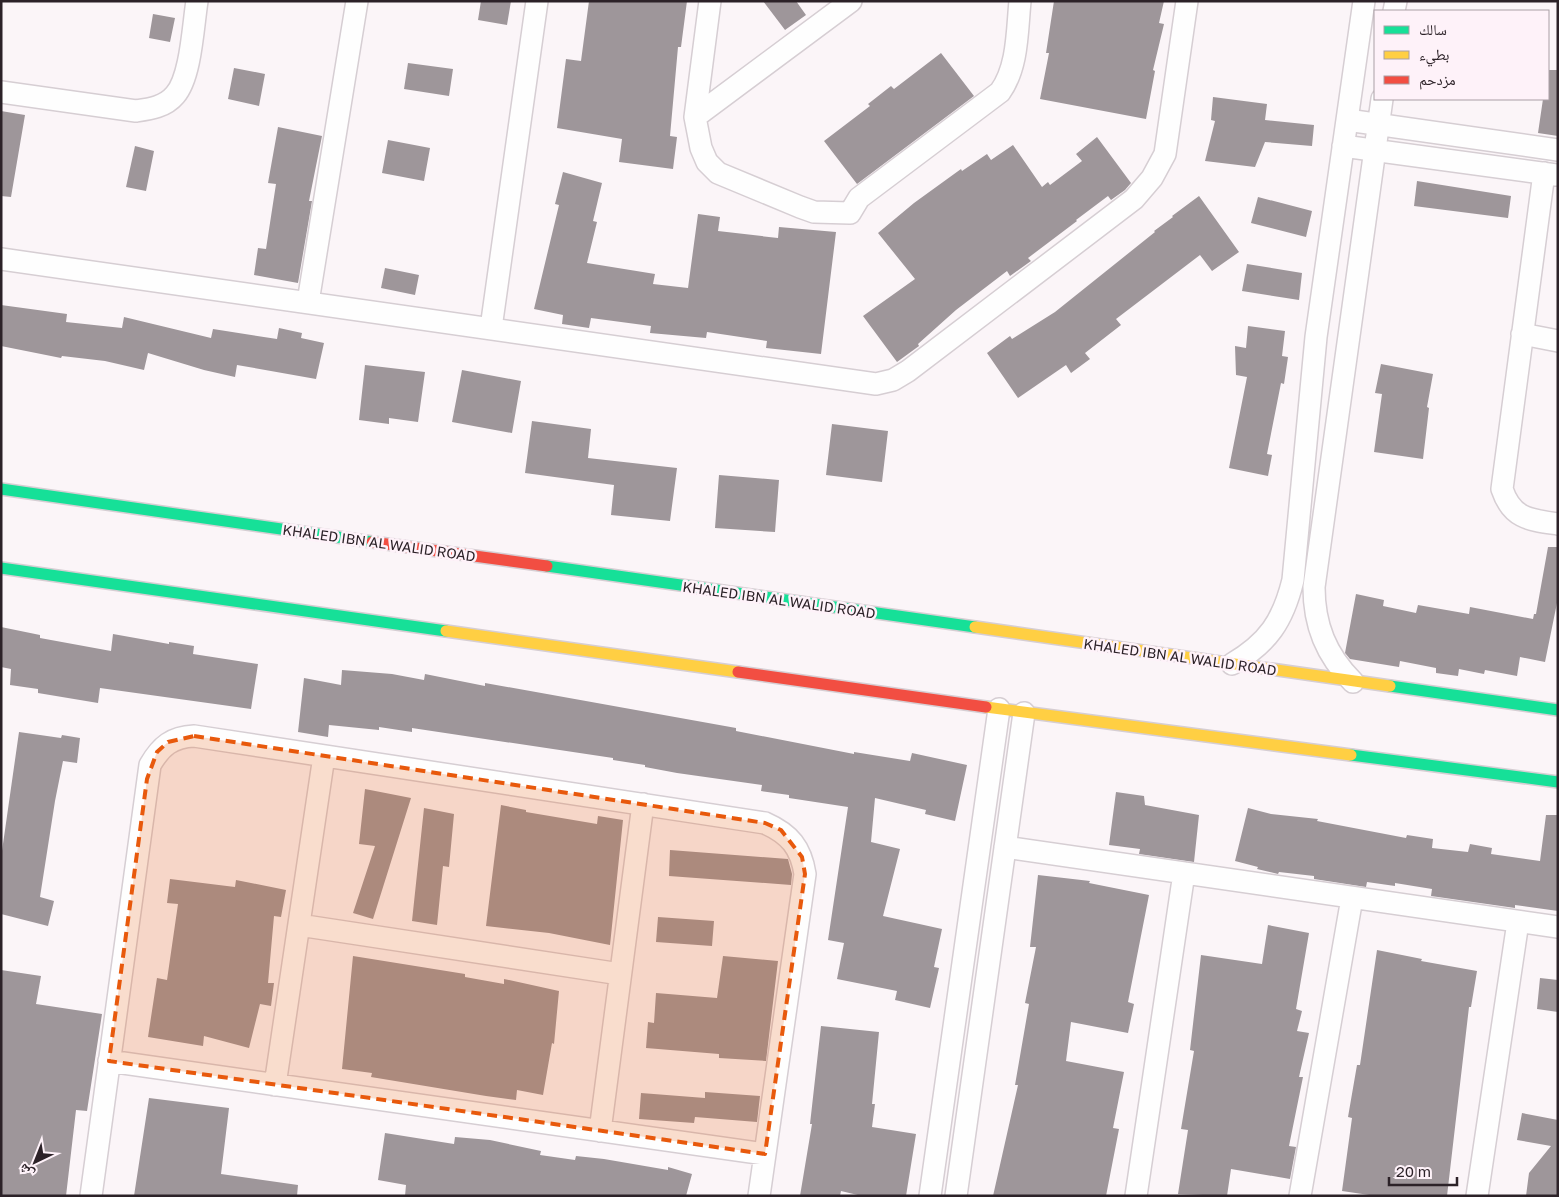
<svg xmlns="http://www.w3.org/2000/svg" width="1559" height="1197" viewBox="0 0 1559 1197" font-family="'Golos Text','Noto Naskh Arabic',sans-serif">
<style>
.building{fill:#9e969a}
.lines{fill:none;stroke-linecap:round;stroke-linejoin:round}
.street-casing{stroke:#d6ced3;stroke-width:24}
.fast-casing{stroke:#d6ced3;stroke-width:14}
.slow-casing{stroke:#d6ced3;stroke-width:14}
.jam-casing{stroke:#d6ced3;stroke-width:14}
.street{stroke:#fefefe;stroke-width:21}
.fast{stroke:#16e098;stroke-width:11}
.slow{stroke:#ffcf43;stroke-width:11}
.jam{stroke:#f24e42;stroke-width:11}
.marked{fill:#e8590c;fill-opacity:0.2;stroke:#e8590c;stroke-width:4;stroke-dasharray:10 6;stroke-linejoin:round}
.labels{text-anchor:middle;stroke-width:5;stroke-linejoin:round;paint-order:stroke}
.street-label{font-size:14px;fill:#2c2228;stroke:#fef2f9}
</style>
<rect width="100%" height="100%" fill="#fbf5f8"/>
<path class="building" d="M 481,1 L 511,1 L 507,25 L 478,20 Z
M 589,1 L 687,1 L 681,47 L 678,47 L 670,136 L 677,137 L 673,169 L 619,162 L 622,139 L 557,128 L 566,59 L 581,61 Z
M 763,1 L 796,1 L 806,15 L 785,30 Z
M 1054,1 L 1164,1 L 1159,23 L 1164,24 L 1153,70 L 1155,71 L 1146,119 L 1040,99 L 1049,53 L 1046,53 Z
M 153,14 L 175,18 L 170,42 L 149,38 Z
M 941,53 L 974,96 L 857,184 L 824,141 L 870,106 L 868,104 L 891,86 L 894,89 Z
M 408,63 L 453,69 L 449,96 L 404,89 Z
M 234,68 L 265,74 L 259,106 L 228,99 Z
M 1548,70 L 1558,70 L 1558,136 L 1538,133 L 1543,99 L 1548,99 Z
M 1213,97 L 1267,104 L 1265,120 L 1314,125 L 1312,146 L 1265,142 L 1255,167 L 1205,161 L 1215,121 L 1211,120 Z
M 1,111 L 25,115 L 11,197 L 1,196 Z
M 278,127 L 322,136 L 309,201 L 312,201 L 298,283 L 254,275 L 258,248 L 266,249 L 276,184 L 268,183 Z
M 1097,137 L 1131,183 L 1125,190 L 1111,200 L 1108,196 L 1076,220 L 1077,221 L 1028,258 L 1031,261 L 1010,276 L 1007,271 L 956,310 L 918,344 L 919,346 L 897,362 L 863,316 L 915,279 L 878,233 L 914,203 L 961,169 L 962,171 L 987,154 L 991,160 L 1013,145 L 1042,187 L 1048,182 L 1050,185 L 1082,161 L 1076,154 Z
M 388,140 L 430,148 L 424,181 L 382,173 Z
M 135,146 L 154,151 L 146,191 L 126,187 Z
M 563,172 L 602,183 L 593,221 L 597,222 L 587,263 L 655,274 L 653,284 L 688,288 L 698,214 L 720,217 L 718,231 L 778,238 L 779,227 L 836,232 L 821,354 L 766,348 L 767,341 L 707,332 L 706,338 L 650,333 L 651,326 L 591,318 L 589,328 L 562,324 L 563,315 L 534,309 L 559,205 L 555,204 Z
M 1417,181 L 1511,196 L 1508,218 L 1414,206 Z
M 1199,196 L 1239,252 L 1212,271 L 1200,255 L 1116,319 L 1121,325 L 1085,353 L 1090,359 L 1071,373 L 1066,365 L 1018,398 L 987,353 L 1010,336 L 1012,339 L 1055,312 L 1155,232 L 1154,231 L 1173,217 L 1172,216 Z
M 1258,197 L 1312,211 L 1306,237 L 1251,223 Z
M 1247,264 L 1302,273 L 1299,300 L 1242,291 Z
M 385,268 L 419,275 L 415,295 L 381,288 Z
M 1,305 L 67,314 L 66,322 L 122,328 L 124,317 L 211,338 L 213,329 L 277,339 L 279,328 L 302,333 L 301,338 L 324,343 L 316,379 L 237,365 L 235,377 L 204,370 L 148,353 L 144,370 L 105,361 L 62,356 L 61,358 L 1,346 Z
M 1248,326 L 1285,331 L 1282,356 L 1288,357 L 1284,384 L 1281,383 L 1267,454 L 1272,455 L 1268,476 L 1229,468 L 1247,377 L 1236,375 L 1235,346 L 1246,348 Z
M 1381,364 L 1433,374 L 1427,407 L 1429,408 L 1423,459 L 1374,452 L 1382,394 L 1375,393 Z
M 365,365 L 425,372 L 418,422 L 389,418 L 389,424 L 359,420 Z
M 462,370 L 521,381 L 512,433 L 452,422 Z
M 532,421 L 591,429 L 588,458 L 677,468 L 670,521 L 611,515 L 614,485 L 525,473 Z
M 832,424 L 888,431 L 882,482 L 826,475 Z
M 719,475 L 779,480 L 775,532 L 715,528 Z
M 1548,547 L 1558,547 L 1558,598 L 1545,662 L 1520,657 L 1517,676 L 1485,670 L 1484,674 L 1459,669 L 1458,676 L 1436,673 L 1436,668 L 1400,661 L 1399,667 L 1350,659 L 1345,653 L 1356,594 L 1384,600 L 1383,606 L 1416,613 L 1418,605 L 1469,614 L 1470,607 L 1533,619 L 1534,614 L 1536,614 Z
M 1,627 L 40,635 L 40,638 L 111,651 L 113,634 L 169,644 L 169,642 L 194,646 L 193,654 L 258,664 L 251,709 L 100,688 L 98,703 L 38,693 L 38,689 L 10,685 L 11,669 L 1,667 Z
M 342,670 L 392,674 L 424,680 L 425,674 L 485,686 L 485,683 L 736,728 L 736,731 L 854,754 L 854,752 L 910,761 L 912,753 L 967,765 L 955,821 L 925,814 L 926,810 L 875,798 L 871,842 L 900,849 L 883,916 L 942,929 L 934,967 L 939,968 L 930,1008 L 895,1000 L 897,991 L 837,979 L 844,943 L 828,940 L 848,807 L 789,798 L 789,795 L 761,791 L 762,785 L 677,773 L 645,767 L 645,765 L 613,760 L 613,758 L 412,728 L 412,732 L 379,727 L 379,730 L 329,725 L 328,737 L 298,732 L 304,678 L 341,685 Z
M 19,732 L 61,738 L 62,735 L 80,738 L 77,763 L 63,761 L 55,801 L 40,897 L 54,901 L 48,926 L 1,914 L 1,858 Z
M 365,789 L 411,798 L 373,919 L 353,913 L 375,846 L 359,844 Z
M 1116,792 L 1144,796 L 1145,805 L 1199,815 L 1194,862 L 1139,854 L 1140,849 L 1109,845 Z
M 501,805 L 526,810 L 526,812 L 597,824 L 598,816 L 623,820 L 610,945 L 549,933 L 486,926 Z
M 424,808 L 454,814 L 449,867 L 443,866 L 437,925 L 412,921 Z
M 1248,808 L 1271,814 L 1318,819 L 1317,821 L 1406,838 L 1407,835 L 1433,839 L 1432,848 L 1468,852 L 1470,844 L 1492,848 L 1491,854 L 1540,861 L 1546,815 L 1558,815 L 1558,911 L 1515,905 L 1515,908 L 1431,896 L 1432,889 L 1395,883 L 1395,886 L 1367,882 L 1366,887 L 1314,879 L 1314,876 L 1279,872 L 1278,874 L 1257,869 L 1258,867 L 1235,861 Z
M 670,850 L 788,859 L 792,874 L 791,885 L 669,876 Z
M 1038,875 L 1090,881 L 1089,883 L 1149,895 L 1128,1002 L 1134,1004 L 1128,1033 L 1071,1022 L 1066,1061 L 1124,1072 L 1113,1128 L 1119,1129 L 1106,1196 L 993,1196 L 1018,1085 L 1015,1085 L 1029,1004 L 1025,1003 L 1036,947 L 1030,947 Z
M 170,879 L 235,887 L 236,880 L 286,890 L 281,917 L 274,916 L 268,983 L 274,983 L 271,1006 L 260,1004 L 249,1048 L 204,1036 L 203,1046 L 148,1037 L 157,978 L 167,980 L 178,904 L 167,903 Z
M 658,917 L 714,921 L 712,946 L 656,942 Z
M 1268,925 L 1309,933 L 1296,1009 L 1302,1011 L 1297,1031 L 1309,1033 L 1299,1077 L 1303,1077 L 1289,1146 L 1296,1147 L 1290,1179 L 1231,1169 L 1227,1196 L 1178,1194 L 1188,1130 L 1181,1129 L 1194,1051 L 1190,1050 L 1201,955 L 1262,964 Z
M 1377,950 L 1422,959 L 1421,961 L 1477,971 L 1471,1007 L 1469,1007 L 1447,1196 L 1376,1196 L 1342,1191 L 1352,1118 L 1348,1117 L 1357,1065 L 1360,1065 Z
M 353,956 L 465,974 L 465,977 L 504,984 L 504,979 L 559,991 L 554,1044 L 552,1043 L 543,1095 L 517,1090 L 516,1100 L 486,1096 L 371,1077 L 372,1073 L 342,1069 Z
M 723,956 L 778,961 L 766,1061 L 719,1058 L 719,1054 L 646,1048 L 648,1022 L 654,1023 L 656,993 L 717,998 Z
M 1,970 L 41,976 L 36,1004 L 102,1014 L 87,1111 L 76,1110 L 66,1196 L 1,1196 Z
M 1540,978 L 1558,980 L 1558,1012 L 1537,1009 Z
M 821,1026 L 879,1032 L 872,1104 L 875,1104 L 872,1127 L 916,1134 L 906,1196 L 862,1196 L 841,1191 L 840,1196 L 800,1196 L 812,1124 L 810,1124 Z
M 705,1092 L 760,1096 L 757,1122 L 695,1117 L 694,1123 L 639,1119 L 641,1093 L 705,1098 Z
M 149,1098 L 229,1108 L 221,1174 L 298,1185 L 297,1196 L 134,1196 Z
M 1522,1113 L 1558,1120 L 1558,1196 L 1526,1196 L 1529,1173 L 1551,1146 L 1517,1140 Z
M 385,1133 L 454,1144 L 455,1137 L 490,1140 L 541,1151 L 540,1155 L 575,1160 L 576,1156 L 604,1159 L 668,1170 L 668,1167 L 692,1174 L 686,1196 L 405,1196 L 406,1185 L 378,1180 Z"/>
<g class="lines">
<defs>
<path id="street" d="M 710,1 L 695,117 L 701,148 L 707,162 L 718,173 L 800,207 L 814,212 L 850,213 L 859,198 L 1000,92 C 1018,67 1017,32 1020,1
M 1394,11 L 1396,1
M 1,92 L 136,111 C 150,109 165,107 175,95 C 191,77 193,26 197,1
M 695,117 L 851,1
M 1347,120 L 1558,150
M 1343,146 L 1556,175
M 1544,173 L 1502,489 C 1512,519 1530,520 1558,524
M 1,259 L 876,384 L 893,380 L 908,371 L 1134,199 L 1152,178 L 1165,154 L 1187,1
M 308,302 L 357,1
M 491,328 L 537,1
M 1522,334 L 1558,341
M 1232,664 C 1268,643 1283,621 1293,580 L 1316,337 L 1364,1
M 1353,682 C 1326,655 1314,625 1314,587 L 1382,99
M 1005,847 L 1558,927
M 299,925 L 620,974
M 109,1061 L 765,1154
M 275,1085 L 324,756
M 600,1131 L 643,804
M 91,1196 L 150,765 C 161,746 172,737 194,736 L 765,823 C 790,834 801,848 805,874 L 759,1196
M 930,1196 L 999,709
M 956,1196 L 1024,713
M 1136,1196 L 1184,873
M 1300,1196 L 1352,898
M 1477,1196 L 1518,922"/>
<path id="fast" d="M 1,489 L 372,542
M 547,566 L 975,627
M 1,568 L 446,631
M 1390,686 L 1558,710
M 1351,755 L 1558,782"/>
<path id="slow" d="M 975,627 L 1390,686
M 446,631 L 738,672
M 986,707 L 1351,755"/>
<path id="jam" d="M 372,542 L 547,566
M 738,672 L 986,707"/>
</defs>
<use href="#street" class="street-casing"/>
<use href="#fast" class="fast-casing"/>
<use href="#slow" class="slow-casing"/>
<use href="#jam" class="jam-casing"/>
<use href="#street" class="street"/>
<use href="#fast" class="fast"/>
<use href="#slow" class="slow"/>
<use href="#jam" class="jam"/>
</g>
<path class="marked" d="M 194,736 L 765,823 L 781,830 L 802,857 L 805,874 L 765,1154 L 109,1061 L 147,779 L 157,752 L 168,742 Z"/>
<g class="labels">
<g class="street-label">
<text transform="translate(379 543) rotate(8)" y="5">KHALED IBN AL WALID ROAD</text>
<text transform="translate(779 600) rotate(8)" y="5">KHALED IBN AL WALID ROAD</text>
<text transform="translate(1180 657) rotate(8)" y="5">KHALED IBN AL WALID ROAD</text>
</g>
</g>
<rect width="1559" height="1197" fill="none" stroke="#2c2228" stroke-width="5"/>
<rect x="1374" y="10" width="175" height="90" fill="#fef2f9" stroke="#aa9fa5"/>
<rect x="1384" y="26" width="25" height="8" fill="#16e098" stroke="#aa9fa5"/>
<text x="1419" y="35" font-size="15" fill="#2c2228">سالك</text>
<rect x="1384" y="51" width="25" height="8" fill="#ffcf43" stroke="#aa9fa5"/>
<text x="1419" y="60" font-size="15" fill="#2c2228">بطيء</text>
<rect x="1384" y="76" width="25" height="8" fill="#f24e42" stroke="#aa9fa5"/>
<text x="1419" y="85" font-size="15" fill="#2c2228">مزدحم</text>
<g transform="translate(35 1162) rotate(223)" stroke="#fef2f9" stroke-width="4" paint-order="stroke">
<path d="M0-4L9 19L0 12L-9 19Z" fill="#2c2228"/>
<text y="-8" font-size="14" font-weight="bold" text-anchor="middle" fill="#2c2228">ش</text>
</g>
<path d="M1389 1177v8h68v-8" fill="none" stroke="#2c2228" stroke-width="2.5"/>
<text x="1396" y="1177" font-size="15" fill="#2c2228" stroke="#fef2f9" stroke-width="4" paint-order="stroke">20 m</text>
</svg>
